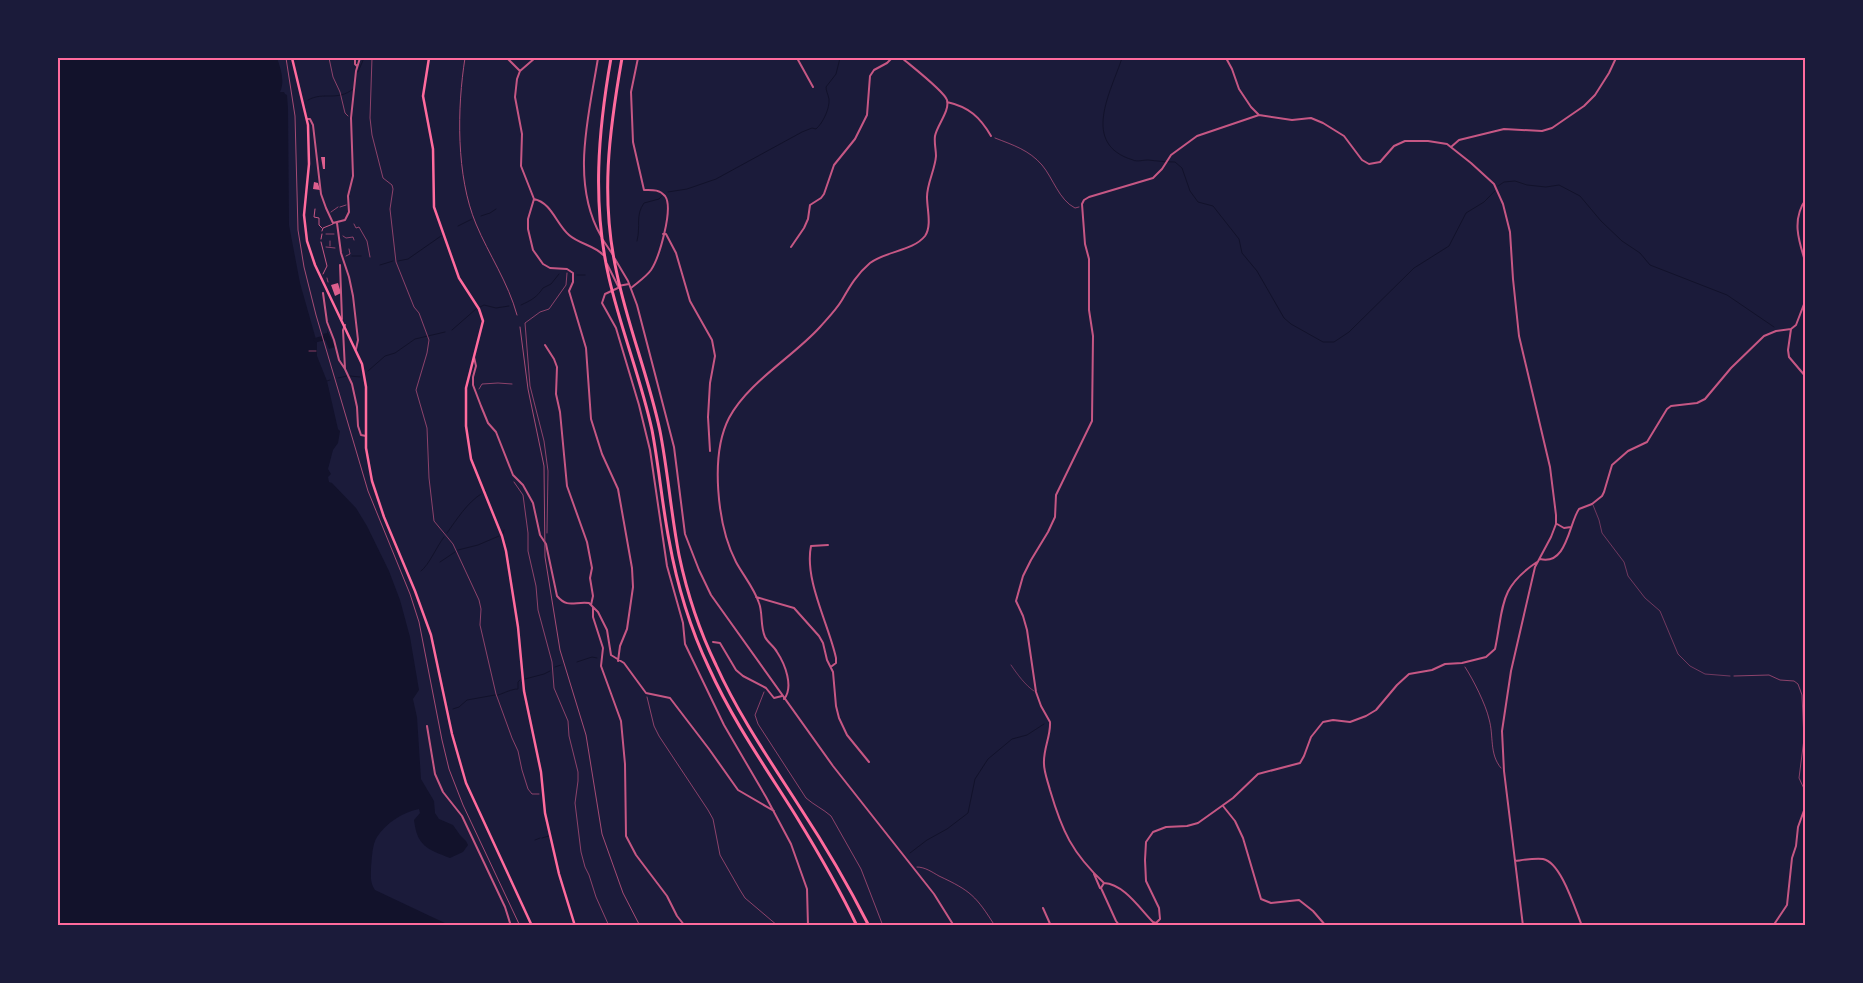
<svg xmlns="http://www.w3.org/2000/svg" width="1863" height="983" viewBox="0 0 1863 983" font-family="'IBM Plex Serif',serif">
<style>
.water{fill:#12122b}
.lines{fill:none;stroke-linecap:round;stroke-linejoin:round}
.stream{stroke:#12122b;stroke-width:1}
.canal{stroke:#12122b;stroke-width:4.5}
.building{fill:#dd5f8e}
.path{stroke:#ff6b9d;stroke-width:0.5}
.service{stroke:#c65784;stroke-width:0.5}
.pedestrian{stroke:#c65784;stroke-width:1}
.minor{stroke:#c65784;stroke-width:2}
.tertiary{stroke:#c65784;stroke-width:2}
.secondary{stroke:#ff6b9d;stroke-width:2.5}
.primary{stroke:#ff6b9d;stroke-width:2.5}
.motorway{stroke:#ff6b9d;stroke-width:3}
.rail{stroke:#a44b75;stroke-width:1}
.neatline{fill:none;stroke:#ff6b9d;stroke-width:2}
</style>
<rect width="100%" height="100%" fill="#1b1b3a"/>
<path class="water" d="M 58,58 L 277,58 C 281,69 285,82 280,92 L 284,92 L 285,94 L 287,95 L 288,109 L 289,225 L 300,283 L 317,343 L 317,356 L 327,381 L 338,429 L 340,431 L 338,443 L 333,450 L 328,469 L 331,474 L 328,477 L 329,482 L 332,483 L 356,508 L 367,526 L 389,571 L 400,600 L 410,637 L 419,690 L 413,699 L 417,717 L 421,779 L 434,801 L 435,813 L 439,819 L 453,825 L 460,835 L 466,841 L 468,845 L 463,852 L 450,858 C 427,849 417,846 414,820 L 420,813 L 419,809 C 403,812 386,823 377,837 C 372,845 372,858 371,868 C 371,877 370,882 375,890 L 449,925 L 58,925 Z
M 327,330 L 335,347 L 329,349 L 323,334 L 327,333 Z"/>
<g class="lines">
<path class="stream" d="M 1122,58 C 1111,92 1080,144 1133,160 C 1137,162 1143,160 1148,160 C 1157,161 1166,162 1175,162 L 1182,168 L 1190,191 L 1198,202 L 1213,206 L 1239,239 L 1242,253 L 1257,271 L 1284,318 L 1291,324 L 1323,342 L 1334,342 L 1349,332 L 1414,268 L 1449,246 L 1466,213 L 1484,202 L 1495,191
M 358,72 L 364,58
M 308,100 C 324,91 337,102 353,89
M 1498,186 L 1504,182 L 1515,181 L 1527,185 L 1546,187 L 1559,185 L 1580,196 L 1601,221 L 1622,241 L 1640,253 L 1650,265 L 1727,295 L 1774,327
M 668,192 L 687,189 L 716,179 L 802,132 L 812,128 L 816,129 C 823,123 830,108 829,99 C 828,94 826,91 826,87 L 836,74 L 840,58
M 481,216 L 490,213 L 496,209
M 458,226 L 472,219
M 637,241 C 641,225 635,216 644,203 L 659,199 L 663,195
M 352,256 L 361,256
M 398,261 L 408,259 L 441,236
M 380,265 L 393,261
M 577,275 L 585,275
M 521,305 C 532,300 537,297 543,288 L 551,284 L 559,274
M 480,307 L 484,305 L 496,308 L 509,306
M 452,330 L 476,309
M 368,371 L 385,356 L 395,353 L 415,339 L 445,332
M 350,376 L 360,377
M 338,378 L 347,376
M 327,381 L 330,380
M 485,490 L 486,491
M 447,533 C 457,519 467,503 481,494
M 503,534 L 504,530
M 458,550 L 478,545 L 499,536
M 440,562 L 455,552
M 421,571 C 429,565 437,546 444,537
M 577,662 L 592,657 L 597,658
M 555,667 L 561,665
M 525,679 L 544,674 L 550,671
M 498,695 C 505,693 511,689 518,689 L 518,682 L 520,680
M 453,709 L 459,707 L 467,700 L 495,695
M 542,838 L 549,836
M 535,840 L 540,838
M 910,853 L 927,840 L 947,829 L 968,813 L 975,779 L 988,759 L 1012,739 L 1027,735 L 1044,724"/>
<path class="canal" d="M 316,340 L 324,338"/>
</g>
<path class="building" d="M 321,157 L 325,157 L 325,169 L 323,169 Z
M 314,182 L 318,183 L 320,190 L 313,189 Z
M 338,283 L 341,293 L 335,296 L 331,285 Z"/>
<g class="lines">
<path class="path" d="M 329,58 L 333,77 L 340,92 L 345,113 L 348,116
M 372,58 L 370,118 L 372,135 L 383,178 L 392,185 L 393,189 L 390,209 L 396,262 L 414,307 L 419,313 L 429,340 L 427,353 L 416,390 L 427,428 L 429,478 L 434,521 L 453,544 L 479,600 L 481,609 L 480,625 L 496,694 L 512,738 L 518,751 L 522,770 L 528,789 L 532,794 L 539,794
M 995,138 C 1013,145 1029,150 1042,165 C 1053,178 1059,200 1075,208 L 1079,207
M 340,207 L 346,205
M 331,212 L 338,207
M 354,224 L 356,228 L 359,227 L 367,241 L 370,257
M 326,234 L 334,234
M 343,236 L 346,238 L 353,237 L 354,240
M 330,241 L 330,246
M 326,247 L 335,248
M 346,256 L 350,254 L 349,249
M 327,278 L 328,282
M 309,351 L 316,351
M 479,389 L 482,384 L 498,383 L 512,384
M 514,482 L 523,495 L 528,533 L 528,551 L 536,586 L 538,610 L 552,662 L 554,688 L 568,721 L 569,736 L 578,772 L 578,781 L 575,803 L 581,852 L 585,867 L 589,875 L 596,897 L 609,926
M 547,533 L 548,471 L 544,441 L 530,386 L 525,323 L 540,312 L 549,309 L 566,285 L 567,273
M 1465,667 C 1473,679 1486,705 1489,719 C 1494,736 1489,754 1501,768
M 1734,676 L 1769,675 L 1780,680 L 1794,681 L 1798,684 L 1802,695 L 1804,739 L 1799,778 L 1806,793
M 764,692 L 755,715 L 758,724 L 806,798 C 814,805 823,809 831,816 L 861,869 L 883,926
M 647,697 L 654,726 L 659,736 L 708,810 L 713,819 L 720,855 L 740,890 L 745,898 L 778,926
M 917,867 C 925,867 932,872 939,876 C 971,891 976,896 995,926"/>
<path class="service" d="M 1593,505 L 1599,520 L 1602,533 L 1624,562 L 1628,576 L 1645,598 L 1660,611 L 1678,654 L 1690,666 L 1705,674 L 1730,676
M 1011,665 C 1017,674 1026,686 1034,691"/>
<path class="pedestrian" d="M 315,209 L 314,217 L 319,218 L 319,225 L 322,228
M 322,231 L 323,228 L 333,224
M 321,239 L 322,234
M 321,242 L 327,266 L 323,274"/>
<path class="minor" d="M 355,58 L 355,64 L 357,66
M 507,58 L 520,71
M 535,58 L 520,71 L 517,79 L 515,97 L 522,134 L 521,166 L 534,199 L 528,219 L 528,229 L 533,250 L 543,264 L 550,268 L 567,269 L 573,273 L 573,282 L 569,291 L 586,348 L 591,419 L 602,454 L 618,489 L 632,568 L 633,587 L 627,629 L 620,646 L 618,661
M 797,58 L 813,87
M 1226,58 L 1232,69 L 1239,89 L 1251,107 L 1259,115 L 1292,120 L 1311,118 L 1323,123 L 1344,136 L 1362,160 L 1369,164 L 1380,162 L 1394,146 L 1405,141 L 1428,141 L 1447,144 L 1471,163 L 1494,184 L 1503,204 L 1510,232 L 1513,279 L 1519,336 L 1550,467 L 1556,515 L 1556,524 L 1551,537 L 1535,567 L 1511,671 L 1502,731 L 1504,771 L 1523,926
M 947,102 C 969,107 980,117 991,136
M 307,119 L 310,119 L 313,125 L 321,194 L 326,208 L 333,223 L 345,220 L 349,212 L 348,196 L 353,176 L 351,118 L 356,71 L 360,58
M 1451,147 L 1459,140 L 1504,129 L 1542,131 L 1552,128 L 1584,106 L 1595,95 L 1609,73 L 1616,58
M 534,199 C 552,203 556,224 569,235 C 579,244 596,246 603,255
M 1806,199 C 1791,220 1799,242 1806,264
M 337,223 L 341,253 L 349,277 L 353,296 L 358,340 L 356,349
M 663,234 L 666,234 L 676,253 L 690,301 L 712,340 L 715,356 L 710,383 L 708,417 L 710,451
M 791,247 L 804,228 L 808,219 L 810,205 L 821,198 L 824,194 L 834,165 L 855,139 L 867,115 L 870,76 L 874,70 L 887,63 L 892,58
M 607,264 L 618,286 L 629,284
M 340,265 L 342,319
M 620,287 L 605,294 L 602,303 L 616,328 L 639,405 L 650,450 L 667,566 L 683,623 L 685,644 L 724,725 L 766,797 L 791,844 L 807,889 L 808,926
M 631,288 C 638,282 646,277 651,270 C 659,258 674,208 665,196 C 659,189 652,190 644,190 L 633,142 L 631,92 L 638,58
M 323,293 L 327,322 L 334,340 L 339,360 L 345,369
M 345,325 L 343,330 L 345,369 L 352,384 L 357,407 L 358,426 L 361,435 L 366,436
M 1791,329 L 1788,350 L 1789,357 L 1806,377
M 545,345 L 554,359 L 557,367 L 556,394 L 560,412 L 567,486 L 587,542 L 592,568 L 590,578 L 593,596 L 591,605
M 474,357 L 476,366 L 473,377 L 473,385 L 481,406 L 488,423 L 496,432 L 513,475 L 523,485 L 533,503 L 540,535 L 546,544 L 557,596 C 568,609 575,601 589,603 L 598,612 L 607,630 L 611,655 L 624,663 L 646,693 L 670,698 L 709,749 L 738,790 L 774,811
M 1557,524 L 1564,528 L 1571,527
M 828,545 L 811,546 C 804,580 829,625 836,658 L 836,663 L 832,666
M 1540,559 C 1567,566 1569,523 1579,509 L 1592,504 L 1602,496 L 1604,492 L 1612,465 L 1628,451 L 1647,442 L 1667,409 L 1671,406 L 1697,403 L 1705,399 L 1731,368 L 1764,336 L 1776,331 L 1791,329 L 1796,325 L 1806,299
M 756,597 L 794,608 L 819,636 L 823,643 L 827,660 L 833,672 L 836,706 L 839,718 L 847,735 L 869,762
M 593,607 L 593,617 L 603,648 L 601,666 L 621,721 L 625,764 L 626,836 L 636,855 L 667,896 L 677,916 L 685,926
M 713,642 L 720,643 L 736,670 L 743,676 L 766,688 L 774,698 L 782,696
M 784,699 C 794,687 785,664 777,652 C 774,646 768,643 765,637 C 760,626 763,613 759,603 C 754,588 743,575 736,562 C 717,525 710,455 729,418 C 748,382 793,357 820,327 C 827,319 836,310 842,300 C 850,286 857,274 870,263 C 886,251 913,251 925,236 C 932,226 927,209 927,197 C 927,183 935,170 936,156 C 936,149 934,143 935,136 C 937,125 950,111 947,100 C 944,91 910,65 902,58
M 427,726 L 435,774 L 443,792 L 462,816 L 505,907 L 511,926
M 1223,806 L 1235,821 L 1243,838 L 1261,899 L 1271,903 L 1299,900 L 1313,911 L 1326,926
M 1515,861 C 1523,860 1534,858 1543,859 C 1561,862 1575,909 1582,926
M 1094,874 L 1100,888
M 1104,883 C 1072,853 1062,831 1050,790 C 1048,782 1044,772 1044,764 C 1043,749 1051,736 1050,722 L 1041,706 L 1036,692 L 1027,630 L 1023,616 L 1016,601 L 1023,576 L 1031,560 L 1048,532 L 1055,517 L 1056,495 L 1092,421 L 1093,336 L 1089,310 L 1089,259 L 1085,244 L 1082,204 L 1084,200 L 1089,197 L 1153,178 L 1162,169 L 1171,155 L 1197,136 L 1259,115
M 1043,908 L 1051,926
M 1120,926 L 1116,921 L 1101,888 L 1104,883 C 1124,884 1140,909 1153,922 L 1156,923 L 1160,919 L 1159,908 L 1146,881 L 1145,860 L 1146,842 L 1153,832 L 1166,827 L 1187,826 L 1198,823 L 1233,798 L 1258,774 L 1300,763 L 1304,756 L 1311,737 L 1323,722 L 1333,720 L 1350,722 L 1366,716 L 1376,710 L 1397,685 L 1409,674 L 1432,670 L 1445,664 L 1462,663 L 1486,657 L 1495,649 C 1504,607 1498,588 1537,562
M 1773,926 L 1787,905 L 1792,858 L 1796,846 L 1798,827 L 1806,805"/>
<path class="tertiary" d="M 598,58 C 589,115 570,182 601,236
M 603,240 L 613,255
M 615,259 L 628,281 L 637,305 L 674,447 L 685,534 L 699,570 L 711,595 L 833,766 L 934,894 L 954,926"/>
<path class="secondary" d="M 429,58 L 423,96 L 433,149 L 434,207 L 459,278 L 479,309 L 483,321 L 466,388 L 466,426 L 471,459 L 502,536 L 506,551 L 518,627 L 524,691 L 541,772 L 545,813 L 559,874 L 575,926"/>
<path class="primary" d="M 292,58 L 308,125 L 309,164 L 304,215 L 307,241 L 315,265 L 362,364 L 366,387 L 366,448 L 372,481 L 384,517 L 415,591 L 431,635 L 452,734 L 466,783 L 532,926"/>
<path class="motorway" d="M 611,58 C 598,132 592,204 609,278 C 621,330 641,379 652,430 C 659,467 662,504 669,540 C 677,585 690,628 709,668 C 733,721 766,768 796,816 C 818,852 839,888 857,926
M 622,58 C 609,132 600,199 617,274 C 628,327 649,378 660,431 C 668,472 671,514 679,555 C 687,593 699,630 716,665 C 739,716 771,762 801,809 C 826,847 848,885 869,926"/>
<path class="rail" d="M 286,58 L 295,116 L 298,230 L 304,267 L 316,315 L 368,491 L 410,594 L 419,622 L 442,740 L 449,769 L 463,805 L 520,926
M 465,58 C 457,108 456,176 476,224 C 489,255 508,282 517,315
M 520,327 L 528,389 L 544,466 L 545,557 L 560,650 L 586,735 L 602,834 L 623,893 L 640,926"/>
</g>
<rect width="1863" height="983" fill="none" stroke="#1b1b3a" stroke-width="118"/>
<rect x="59" y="59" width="1745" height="865" class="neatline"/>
</svg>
